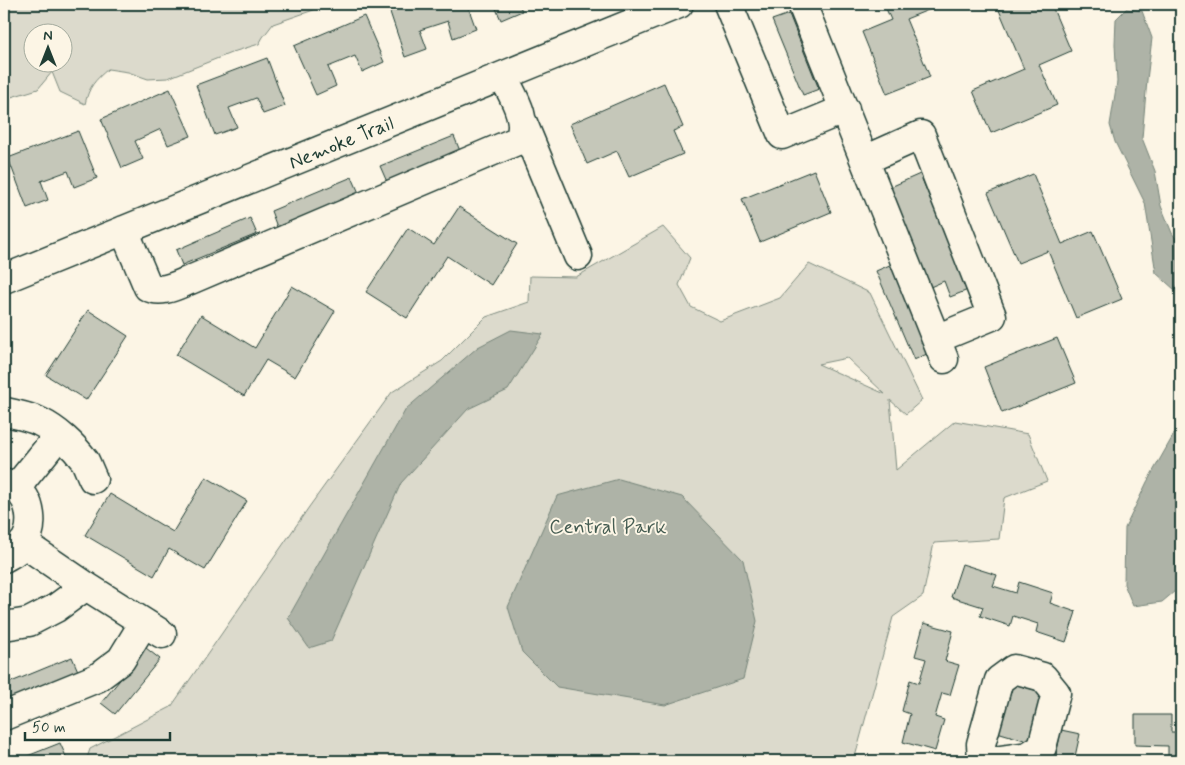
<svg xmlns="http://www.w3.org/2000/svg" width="1185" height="765" viewBox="0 0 1185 765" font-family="Mynerve,sans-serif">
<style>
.green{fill:#dcdacc;stroke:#7e8c80;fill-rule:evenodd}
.water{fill:#aeb3a7;stroke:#758479}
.building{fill:#c5c7b9;stroke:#1f3d34}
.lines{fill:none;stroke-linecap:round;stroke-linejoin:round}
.minor-casing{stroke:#1f3d34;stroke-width:31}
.minor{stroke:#fcf5e5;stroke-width:28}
.labels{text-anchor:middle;stroke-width:4;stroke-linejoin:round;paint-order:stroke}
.street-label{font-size:20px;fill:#1f3d34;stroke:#fcf5e5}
.park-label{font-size:20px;fill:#455c52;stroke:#fcf5e5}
</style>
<rect width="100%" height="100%" fill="#fcf5e5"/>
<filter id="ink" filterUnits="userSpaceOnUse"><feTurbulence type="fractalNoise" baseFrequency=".02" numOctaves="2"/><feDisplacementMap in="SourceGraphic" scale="10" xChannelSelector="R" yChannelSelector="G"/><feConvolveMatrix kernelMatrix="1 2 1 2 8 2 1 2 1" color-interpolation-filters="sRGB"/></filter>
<g filter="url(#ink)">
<path class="green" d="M 4,4 L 331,4 L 273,24 L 263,37 L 259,44 L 236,51 L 168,78 L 148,79 L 128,72 L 108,69 C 94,81 89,87 85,104 L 60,92 L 52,72 L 38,89 L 8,98 L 4,103 ZM 32,32 L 62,32 L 62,62 L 32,62 Z
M 663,227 L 690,258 L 679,285 L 691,307 L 720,321 L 780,298 L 809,264 L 870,293 L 922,400 L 906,414 L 890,400 L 896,470 L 955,421 L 1028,434 L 1047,481 L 1004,498 L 999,539 L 934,543 L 923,596 L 893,617 L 855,757 L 843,759 L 843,761 L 86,761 L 90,749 L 171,707 L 309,507 L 392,392 L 442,361 L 486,317 L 529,302 L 530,276 L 576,277 ZM 847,358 L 885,394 L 818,364 Z"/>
<path class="water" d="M 1126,9 L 1142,11 L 1152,38 L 1147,80 L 1142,138 L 1155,171 L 1161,206 L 1172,233 L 1181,246 L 1181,277 L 1175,290 L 1156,273 L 1145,203 L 1115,142 L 1110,125 L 1117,82 L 1115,44 L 1116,19 Z
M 511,330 L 543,334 L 508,390 L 468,409 L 401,483 L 331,641 L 309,648 L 288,618 L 406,409 L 478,347 Z
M 1181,423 L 1181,586 L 1162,602 L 1133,606 L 1124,584 L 1125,528 L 1147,482 L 1173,436 Z
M 619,479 L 682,497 L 743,560 L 757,621 L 743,679 L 665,705 L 557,687 L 522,652 L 508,607 L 557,496 Z"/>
<path class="building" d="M 395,4 L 467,4 L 476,29 L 453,38 L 448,21 L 420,30 L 427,49 L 405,57 L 388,6 Z
M 494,4 L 519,4 L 522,11 L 501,20 Z
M 884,4 L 943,4 L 906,19 L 930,77 L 887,94 L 862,32 L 891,20 Z
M 1013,4 L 1051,4 L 1071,51 L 1039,65 L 1057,105 L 991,133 L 973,91 L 1024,69 L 999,10 Z
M 789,14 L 819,89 L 803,95 L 772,20 Z
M 364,16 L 384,62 L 362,72 L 355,56 L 328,67 L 336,86 L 316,95 L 294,46 Z
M 267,58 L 285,106 L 263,114 L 256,98 L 229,108 L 237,127 L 215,135 L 196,85 Z
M 664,83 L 683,127 L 673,131 L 683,154 L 629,177 L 617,151 L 587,164 L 570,124 Z
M 170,89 L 191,136 L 168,145 L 161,129 L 135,141 L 143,159 L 122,168 L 101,119 Z
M 78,131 L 97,178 L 74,187 L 68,171 L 41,181 L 48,200 L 27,208 L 8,158 Z
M 454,136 L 460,151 L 387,182 L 380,166 Z
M 814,170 L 831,212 L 760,242 L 742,199 Z
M 920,174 L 968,290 L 950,297 L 944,281 L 928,288 L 886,189 Z
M 1033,174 L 1062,244 L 1093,231 L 1122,299 L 1076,318 L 1048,251 L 1018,263 L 988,193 Z
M 352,177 L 359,193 L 277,227 L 271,211 Z
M 459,207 L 517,244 L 491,285 L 447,256 L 407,318 L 366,292 L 408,228 L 434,245 Z
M 250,218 L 257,234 L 182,265 L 176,250 Z
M 892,264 L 929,353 L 914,360 L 876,271 Z
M 292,286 L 335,311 L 295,377 L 266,360 L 244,396 L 176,355 L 201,315 L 255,348 Z
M 88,310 L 128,336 L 86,400 L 46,375 Z
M 1057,338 L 1076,383 L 1002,413 L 984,367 Z
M 206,477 L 247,501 L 205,570 L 169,549 L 154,576 L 85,535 L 110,494 L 173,532 Z
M 962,564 L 997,575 L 993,586 L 1016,593 L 1019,582 L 1053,593 L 1050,603 L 1076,612 L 1066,642 L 1036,632 L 1038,624 L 1013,616 L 1010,626 L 980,616 L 983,607 L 951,597 Z
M 924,623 L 953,631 L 945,661 L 959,665 L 950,695 L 942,693 L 935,717 L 944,720 L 935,751 L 903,742 L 910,714 L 902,711 L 910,680 L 919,683 L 926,659 L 915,656 Z
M 146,648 L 160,659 L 115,714 L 101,703 Z
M 72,657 L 78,671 L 4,702 L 4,685 Z
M 1011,683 L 1045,693 L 1031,742 L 997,732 Z
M 1135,715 L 1171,715 L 1171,732 L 1181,732 L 1181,761 L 1168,760 L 1168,746 L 1135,745 Z
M 1061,730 L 1080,734 L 1074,761 L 1055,761 Z
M 60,743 L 68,761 L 15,761 Z"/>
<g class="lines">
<defs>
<path id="minor" d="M 728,4 L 782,135 L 845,109
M 802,4 L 944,359
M 523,123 L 578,256
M 865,160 L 921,135 L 992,316 L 936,339
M 124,230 L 148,287 C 162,294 177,285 190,280 L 519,140 C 529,119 512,95 503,76
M 4,279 L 679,4
M 6,412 C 18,415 30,417 40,422 C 57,430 74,446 85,461 C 88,467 90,473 93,479
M 4,483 C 7,485 11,486 15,488 C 32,499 35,528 23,544 C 18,551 11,554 4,558
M 16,488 L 59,435
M 23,543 L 86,586 L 162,634
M 4,626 L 29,622 L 56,608 L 86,586
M 4,716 L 97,678 L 121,660 L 143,624
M 982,761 L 981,744 L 999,680 L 1014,669 L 1043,677 L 1056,693 L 1042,747 L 1028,756 L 993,761"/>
</defs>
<use href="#minor" class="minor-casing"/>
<use href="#minor" class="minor"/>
</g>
</g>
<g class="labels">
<g class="street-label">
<text transform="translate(341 142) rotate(-22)" y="7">Nemoke Trail</text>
</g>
<g class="park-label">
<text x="608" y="533">Central Park</text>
</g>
</g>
<rect width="1185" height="765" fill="none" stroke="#fcf5e5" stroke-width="20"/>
<rect x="10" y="10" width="1165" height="745" fill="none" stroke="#1f3d34" stroke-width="2" filter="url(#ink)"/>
<g transform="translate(48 48)"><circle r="24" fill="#fcf5e5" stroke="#a4ab9e"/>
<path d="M0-4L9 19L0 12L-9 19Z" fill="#1f3d34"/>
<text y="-8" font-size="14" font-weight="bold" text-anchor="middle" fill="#1f3d34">N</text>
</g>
<path d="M25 732v8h145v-8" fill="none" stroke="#1f3d34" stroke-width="2.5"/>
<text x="32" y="732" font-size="15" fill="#1f3d34" stroke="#fcf5e5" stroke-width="4" paint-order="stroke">50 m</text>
</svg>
